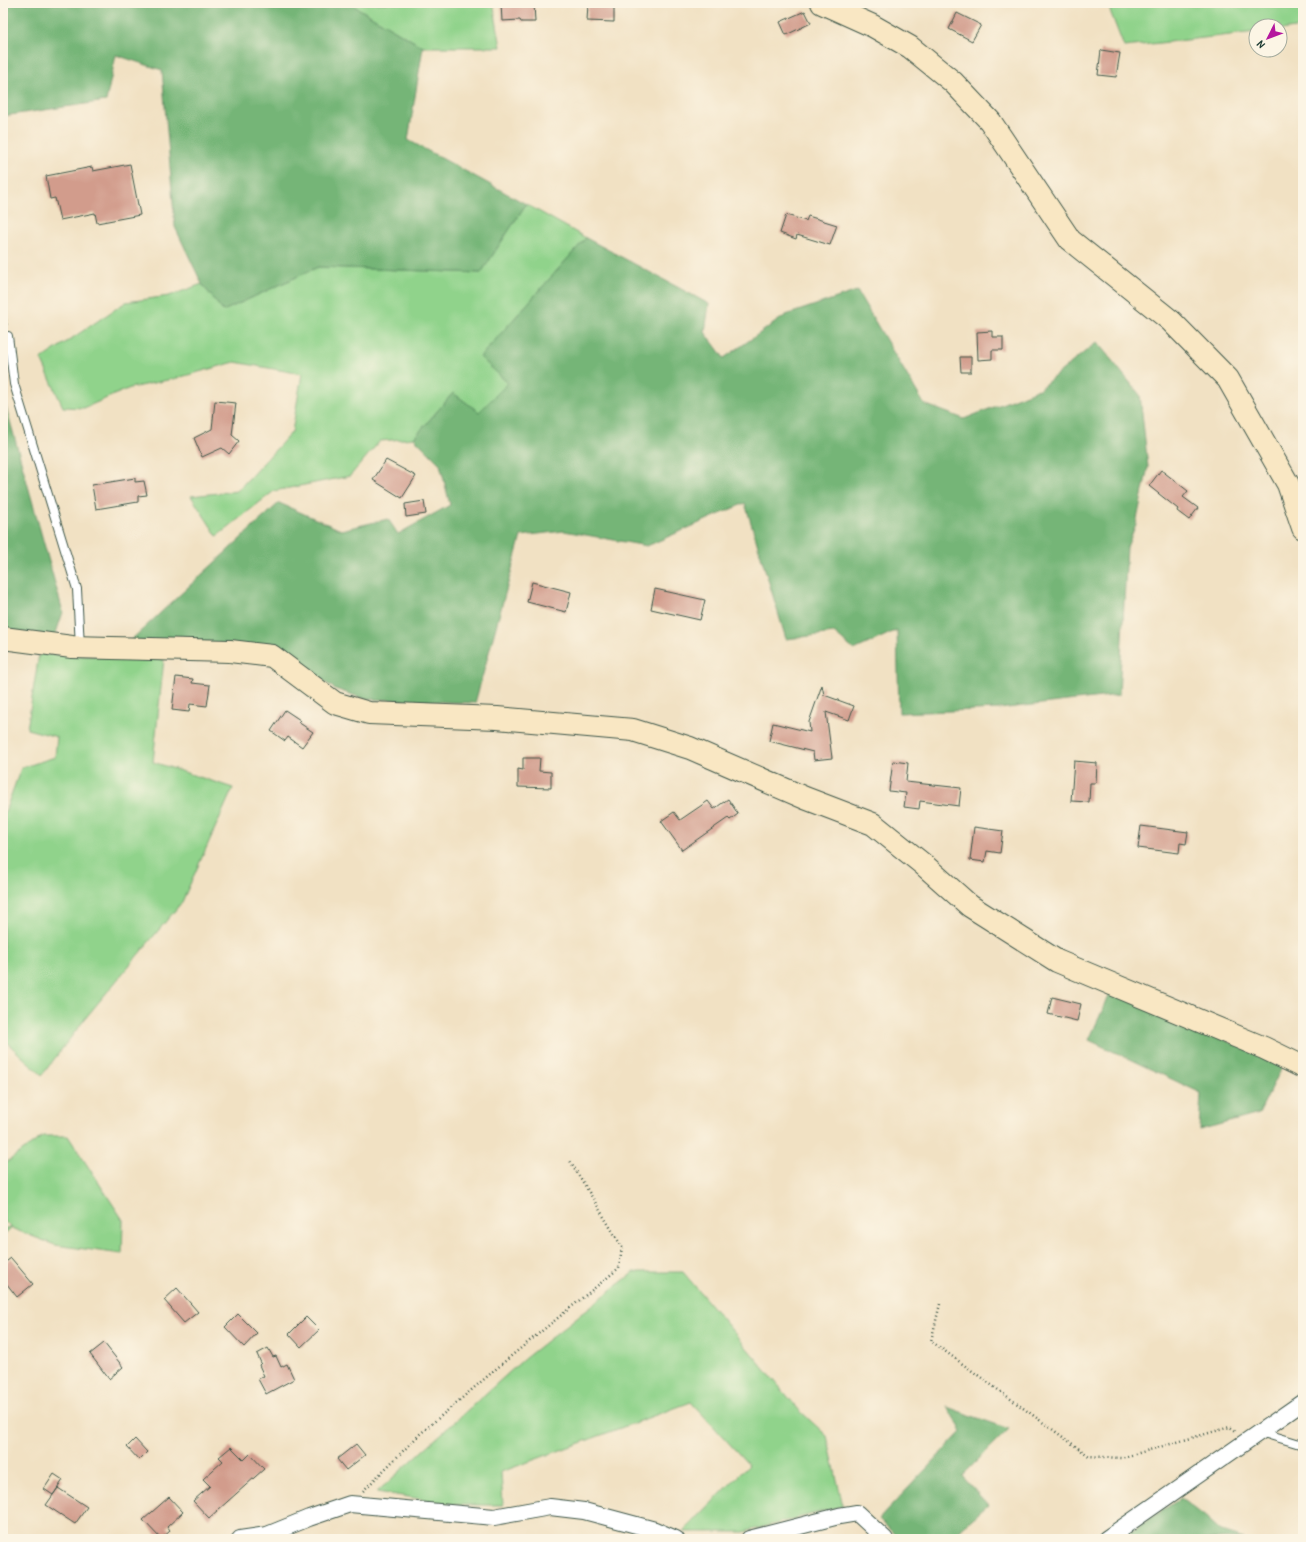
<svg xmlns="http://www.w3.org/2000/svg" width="1306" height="1542" viewBox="0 0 1306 1542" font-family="'Patrick Hand',sans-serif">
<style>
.green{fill:#90d38b;stroke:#588860}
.forest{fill:#74b577;stroke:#4a7956}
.building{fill:#d29c8c}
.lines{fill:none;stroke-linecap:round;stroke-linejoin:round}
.lane-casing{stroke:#3e5649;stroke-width:10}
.street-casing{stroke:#3e5649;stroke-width:18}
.secondary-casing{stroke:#3e5649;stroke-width:24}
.path{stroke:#3e5649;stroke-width:2.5;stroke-dasharray:1 3;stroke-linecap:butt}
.lane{stroke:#fff;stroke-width:8}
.street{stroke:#fff;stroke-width:16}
.secondary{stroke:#f9e7c3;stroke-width:22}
</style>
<rect width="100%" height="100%" fill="#fcf5e5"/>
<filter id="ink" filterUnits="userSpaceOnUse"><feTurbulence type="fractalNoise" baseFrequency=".025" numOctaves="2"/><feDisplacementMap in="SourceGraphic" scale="8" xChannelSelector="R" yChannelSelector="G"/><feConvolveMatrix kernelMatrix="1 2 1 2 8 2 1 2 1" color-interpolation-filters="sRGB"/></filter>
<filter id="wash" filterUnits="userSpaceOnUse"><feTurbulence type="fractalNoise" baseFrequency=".012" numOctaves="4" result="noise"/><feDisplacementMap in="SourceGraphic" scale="16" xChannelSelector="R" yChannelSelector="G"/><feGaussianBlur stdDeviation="0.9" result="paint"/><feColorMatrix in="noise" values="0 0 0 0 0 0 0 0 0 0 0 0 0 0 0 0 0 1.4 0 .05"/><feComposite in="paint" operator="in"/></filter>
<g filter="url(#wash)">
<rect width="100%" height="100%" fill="#f1e1c3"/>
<path class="green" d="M 349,3 L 493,3 L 501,47 L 423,47 Z
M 1107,3 L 1303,3 L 1303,27 L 1280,30 L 1280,26 L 1256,26 L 1256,32 L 1124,47 Z
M 526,204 L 586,238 L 480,357 L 508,383 L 479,412 L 453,393 L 414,438 L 380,441 L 350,476 L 274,491 L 217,536 L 191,496 L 237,491 L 292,432 L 302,374 L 235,362 L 177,378 L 130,388 L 84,408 L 63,407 L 41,359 L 126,302 L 169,296 L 202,284 L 223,311 L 318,267 L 481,273 Z
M 39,654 L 164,659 L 153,762 L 233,788 L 182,902 L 88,1015 L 42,1075 L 3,1039 L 3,817 L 21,768 L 55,757 L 57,737 L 27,729 Z
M 43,1136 L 68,1136 L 123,1220 L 122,1254 L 55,1245 L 11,1228 L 3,1235 L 3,1228 L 11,1228 L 3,1220 L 3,1165 Z
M 634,1272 L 683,1272 L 799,1410 L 827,1436 L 843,1506 L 744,1532 L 683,1532 L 749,1465 L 691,1402 L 501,1472 L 503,1505 L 459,1505 L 377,1492 L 524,1359 Z"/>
<path class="forest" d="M 3,3 L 349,3 L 423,47 L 408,140 L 526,204 L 481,273 L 318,267 L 223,311 L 202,284 L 175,227 L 162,70 L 116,55 L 106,101 L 3,116 Z
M 586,238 L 709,304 L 705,332 L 724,358 L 786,315 L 857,291 L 924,404 L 964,419 L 1039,389 L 1097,342 L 1140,395 L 1148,467 L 1136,524 L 1127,547 L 1119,695 L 998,709 L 899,713 L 897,630 L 854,650 L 834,633 L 786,639 L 745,503 L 647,546 L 564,531 L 521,536 L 475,703 L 365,699 L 335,689 L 271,646 L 130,641 L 279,503 L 341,530 L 388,519 L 398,534 L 450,505 L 440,464 L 414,438 L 453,393 L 479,412 L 508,383 L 480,357 Z
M 3,396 L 63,612 L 55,636 L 3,632 Z
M 1111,991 L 1283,1065 L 1259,1114 L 1199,1130 L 1201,1093 L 1089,1040 Z
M 947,1407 L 1009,1429 L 962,1476 L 988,1505 L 949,1539 L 899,1539 L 879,1519 L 962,1431 Z
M 1181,1498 L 1207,1518 L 1222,1532 L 1244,1539 L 1120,1539 Z"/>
<g id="blocks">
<path class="building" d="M 501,3 L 534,3 L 535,22 L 521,22 L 520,20 L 502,21 Z
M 588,3 L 614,3 L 614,22 L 587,21 Z
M 805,11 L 811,23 L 786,35 L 780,22 Z
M 957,13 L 981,25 L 972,41 L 949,29 Z
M 1101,50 L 1120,53 L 1116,77 L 1098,75 Z
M 130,164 L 140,215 L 97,223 L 95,213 L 60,220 L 55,198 L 50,199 L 46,176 L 92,167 L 93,171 Z
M 786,215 L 806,221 L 808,216 L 837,225 L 830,245 L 797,235 L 796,239 L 780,233 Z
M 992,331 L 992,337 L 1003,337 L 1003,350 L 992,350 L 992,359 L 978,360 L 977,332 Z
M 960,357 L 971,357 L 971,372 L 961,372 Z
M 215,401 L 236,403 L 232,435 L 239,441 L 229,454 L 222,448 L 202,457 L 194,438 L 212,429 Z
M 386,460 L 416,476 L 402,498 L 373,480 Z
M 1161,470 L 1188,491 L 1183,497 L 1198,508 L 1189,520 L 1177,511 L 1178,509 L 1149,486 Z
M 135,478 L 135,482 L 144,481 L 147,495 L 138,496 L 138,502 L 96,509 L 92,485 Z
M 424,501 L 426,514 L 406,517 L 405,504 Z
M 532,582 L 571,592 L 566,612 L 527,602 Z
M 655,589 L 705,600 L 700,620 L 651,609 Z
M 176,677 L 193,679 L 192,683 L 210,685 L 207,706 L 190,704 L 189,712 L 172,710 Z
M 822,685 L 824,695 L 854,706 L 849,720 L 826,712 L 832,758 L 814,760 L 813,752 L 769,741 L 773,723 L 810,732 L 809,722 Z
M 285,710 L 300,720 L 298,722 L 313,732 L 302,747 L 288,737 L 285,741 L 271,731 Z
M 523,758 L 540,758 L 539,771 L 551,772 L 551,788 L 518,787 L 518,769 L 523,770 Z
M 893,761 L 908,763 L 906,782 L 961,788 L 959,806 L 920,801 L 919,809 L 904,807 L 906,793 L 889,791 Z
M 1074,761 L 1097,763 L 1096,783 L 1090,783 L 1089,802 L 1071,801 Z
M 728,799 L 738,814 L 730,820 L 728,818 L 682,850 L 661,821 L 674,812 L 680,820 L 708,801 L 714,809 Z
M 1141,826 L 1188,832 L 1186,844 L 1180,843 L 1179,853 L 1138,848 Z
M 974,827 L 1003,831 L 1000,853 L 987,851 L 985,862 L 970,860 Z
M 1052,997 L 1081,1004 L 1077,1021 L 1048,1014 Z
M 11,1258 L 33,1284 L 17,1297 L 3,1279 L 3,1264 Z
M 177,1288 L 198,1312 L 184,1323 L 164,1300 Z
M 238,1314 L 257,1333 L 244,1347 L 225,1327 Z
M 306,1317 L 319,1330 L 301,1347 L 289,1334 Z
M 104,1343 L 123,1367 L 109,1379 L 90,1354 Z
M 268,1348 L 273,1357 L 276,1356 L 281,1367 L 287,1364 L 294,1379 L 266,1394 L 258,1379 L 264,1376 L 259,1365 L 261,1363 L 257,1354 Z
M 135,1439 L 147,1452 L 139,1460 L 127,1447 Z
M 356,1444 L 365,1455 L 346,1470 L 337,1459 Z
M 231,1447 L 244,1460 L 250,1454 L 264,1469 L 209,1518 L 193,1501 L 210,1486 L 203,1479 L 223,1461 L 219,1457 Z
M 54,1474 L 63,1480 L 53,1495 L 44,1489 Z
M 58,1488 L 87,1507 L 75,1524 L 46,1505 Z
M 169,1497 L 183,1512 L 167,1527 L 170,1531 L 161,1539 L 143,1520 Z"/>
</g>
</g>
<g filter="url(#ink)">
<use href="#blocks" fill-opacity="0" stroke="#3e5649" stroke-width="1"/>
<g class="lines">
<defs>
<path id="lane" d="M 8,336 L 14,384 L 77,589 L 80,647
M 1260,1432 L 1303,1445"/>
<path id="street" d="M 240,1539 L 267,1535 L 309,1518 L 350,1504 L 494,1517 L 550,1507 L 584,1511 L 655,1530 L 676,1539
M 749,1539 L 839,1516 L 857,1513 L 885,1539
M 1106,1539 L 1303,1402"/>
<path id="secondary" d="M 822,3 L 873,26 L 910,47 L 953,82 L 990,121 L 1070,240 L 1171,321 L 1228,379 L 1288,484 L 1303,528
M 3,638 L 72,647 L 230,651 L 272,656 L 335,703 L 369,713 L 497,718 L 633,730 L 690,748 L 805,798 L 873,824 L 924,865 L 970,906 L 1057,961 L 1264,1048 L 1303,1067"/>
</defs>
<use href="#lane" class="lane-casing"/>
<use href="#street" class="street-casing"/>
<use href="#secondary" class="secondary-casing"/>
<path class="path" d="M 3,300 L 7,327
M 940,1304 L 931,1341 L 1089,1456 L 1121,1458 L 1230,1427 L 1236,1431
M 363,1491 L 420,1434 L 510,1357 L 619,1268 L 622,1247 L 569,1159"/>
<use href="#lane" class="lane"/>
<use href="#street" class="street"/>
<use href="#secondary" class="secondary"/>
</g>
</g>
<rect width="1306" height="1542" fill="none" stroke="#fcf5e5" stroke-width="16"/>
<g transform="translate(1268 38) rotate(228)"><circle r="19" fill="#fcf5e5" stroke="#a4ab9e"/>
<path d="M0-3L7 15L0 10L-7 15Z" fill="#b5179e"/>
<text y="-6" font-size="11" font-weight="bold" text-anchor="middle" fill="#1f3d34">N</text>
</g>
</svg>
